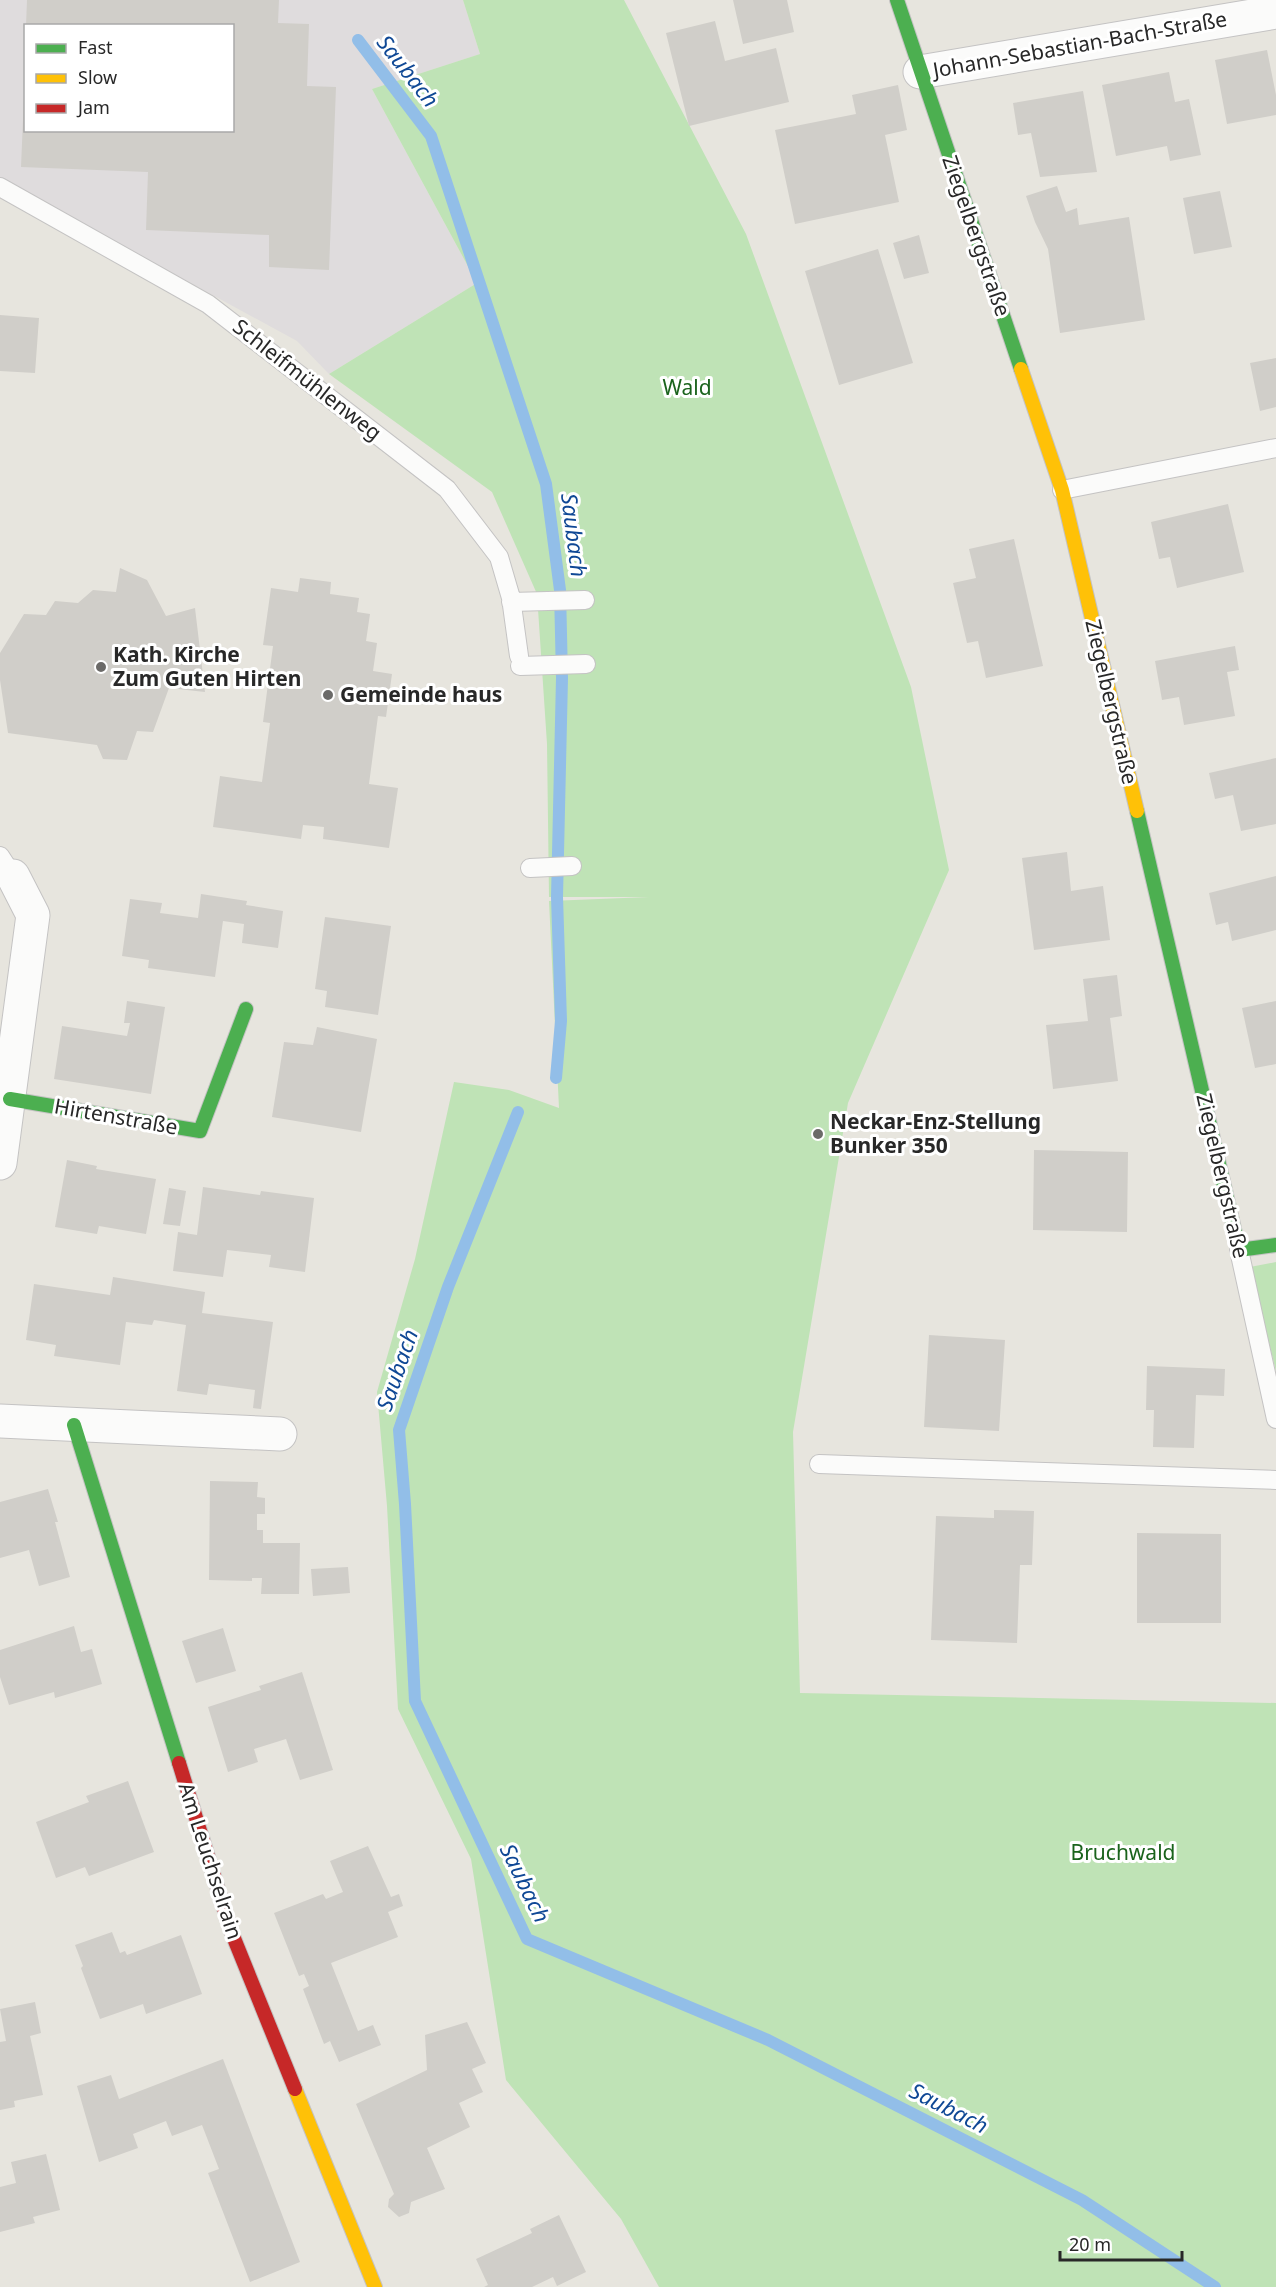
<svg xmlns="http://www.w3.org/2000/svg" width="1276" height="2287" viewBox="0 0 1276 2287" font-family="'Noto Sans',sans-serif">
<style>
.industrial{fill:#dfdcdd;fill-rule:evenodd}
.green{fill:#bfe3b6}
.lines{fill:none;stroke-linecap:round;stroke-linejoin:round}
.stream{stroke:#92bee8;stroke-width:12}
.building{fill:#d0cec9}
.lane-casing{stroke:#c4c3c3;stroke-width:20}
.street-casing{stroke:#c4c3c3;stroke-width:35}
.fast-casing{stroke:#c4c3c3;stroke-width:16}
.slow-casing{stroke:#c4c3c3;stroke-width:16}
.jam-casing{stroke:#c4c3c3;stroke-width:16}
.lane{stroke:#fbfbfa;stroke-width:18}
.street{stroke:#fbfbfa;stroke-width:33}
.fast{stroke:#4caf50;stroke-width:14}
.slow{stroke:#ffc107;stroke-width:14}
.jam{stroke:#c62828;stroke-width:14}
.poi-dot{fill:#6b6a68;stroke:#fff;stroke-width:2}
.labels{text-anchor:middle;stroke-width:6;stroke-linejoin:round;paint-order:stroke}
.street-label{font-size:21px;fill:#282828;stroke:#fff}
.park-label{font-size:21px;fill:#1a631c;stroke:#fff}
.poi-label{font-size:21px;font-weight:bold;fill:#282828;stroke:#fff;text-anchor:start}
.water-label{font-size:22px;font-style:italic;fill:#0f4895;stroke:#fff}
</style>
<rect width="100%" height="100%" fill="#e7e5de"/>
<path class="industrial" d="M 0,0 L 463,0 L 480,54 L 372,89 L 477,283 L 329,374 L 297,341 L 0,179 ZM 26,26 L 232,26 L 232,130 L 26,130 Z"/>
<path class="green" d="M 463,0 L 624,0 L 746,234 L 911,687 L 949,870 L 848,1103 L 793,1432 L 800,1693 L 1276,1703 L 1276,2287 L 659,2287 L 621,2219 L 506,2080 L 471,1859 L 398,1709 L 387,1506 L 377,1392 L 415,1259 L 454,1082 L 509,1090 L 559,1108 L 549,901 L 649,897 L 549,897 L 547,744 L 537,594 L 492,492 L 329,374 L 477,283 L 372,89 L 480,54 Z
M 1276,1262 L 1276,1371 L 1250,1267 Z"/>
<g class="lines">
<path class="stream" d="M 358,40 L 431,136 L 546,484 L 560,590 L 562,678 L 557,897 L 561,1021 L 556,1078
M 518,1112 L 448,1287 L 399,1430 L 405,1504 L 415,1701 L 527,1939 L 768,2040 L 1082,2200 L 1215,2287"/>
</g>
<path class="building" d="M 27,0 L 279,0 L 278,23 L 309,24 L 307,86 L 336,87 L 329,270 L 269,267 L 269,235 L 146,230 L 148,172 L 21,167 L 24,96 L 26,96 L 26,130 L 232,130 L 232,26 L 26,26 Z
M 733,0 L 787,0 L 794,32 L 743,44 Z
M 715,21 L 725,61 L 776,48 L 789,102 L 689,126 L 666,33 Z
M 1267,50 L 1276,95 L 1276,115 L 1227,124 L 1215,60 Z
M 1169,72 L 1175,102 L 1189,99 L 1201,155 L 1170,161 L 1167,146 L 1116,156 L 1102,85 Z
M 898,85 L 907,130 L 885,135 L 899,202 L 795,224 L 775,130 L 856,114 L 852,95 Z
M 1083,91 L 1097,172 L 1040,177 L 1031,133 L 1018,135 L 1013,103 Z
M 1057,186 L 1066,212 L 1077,208 L 1079,225 L 1129,217 L 1145,320 L 1060,333 L 1048,249 L 1035,222 L 1026,196 Z
M 1220,191 L 1232,247 L 1194,254 L 1183,198 Z
M 919,235 L 929,273 L 904,279 L 893,243 Z
M 878,249 L 913,363 L 839,385 L 805,271 Z
M 0,315 L 39,318 L 35,373 L 0,371 Z
M 1276,358 L 1276,407 L 1260,411 L 1250,363 Z
M 1228,504 L 1244,572 L 1177,588 L 1170,557 L 1159,559 L 1151,522 Z
M 1014,539 L 1043,666 L 986,678 L 978,641 L 967,643 L 953,583 L 976,578 L 969,549 Z
M 120,568 L 147,580 L 166,616 L 195,608 L 205,692 L 169,688 L 153,732 L 137,731 L 127,760 L 103,759 L 97,745 L 8,733 L 0,680 L 0,653 L 24,614 L 46,615 L 55,601 L 78,603 L 93,590 L 116,592 Z
M 300,578 L 331,582 L 330,594 L 359,598 L 357,612 L 370,614 L 366,641 L 377,643 L 373,671 L 392,674 L 386,717 L 378,716 L 369,784 L 398,788 L 389,848 L 323,839 L 324,827 L 303,825 L 301,839 L 213,827 L 220,776 L 262,782 L 270,723 L 263,722 L 273,646 L 263,645 L 271,588 L 298,592 Z
M 1235,646 L 1239,670 L 1227,672 L 1235,716 L 1184,725 L 1179,697 L 1162,700 L 1155,661 Z
M 1276,758 L 1276,824 L 1241,831 L 1233,795 L 1215,799 L 1209,773 Z
M 1067,852 L 1071,891 L 1103,886 L 1110,940 L 1034,950 L 1022,858 Z
M 1276,876 L 1276,930 L 1232,941 L 1228,922 L 1216,925 L 1209,893 Z
M 201,894 L 247,901 L 246,905 L 283,911 L 278,948 L 242,943 L 244,924 L 223,921 L 215,977 L 148,968 L 149,960 L 122,956 L 130,899 L 162,903 L 160,913 L 198,918 Z
M 325,917 L 391,926 L 378,1015 L 325,1007 L 327,991 L 315,989 Z
M 1117,975 L 1122,1016 L 1110,1018 L 1118,1081 L 1053,1089 L 1046,1025 L 1088,1021 L 1083,979 Z
M 127,1001 L 165,1007 L 151,1094 L 54,1079 L 62,1026 L 127,1036 L 130,1023 L 124,1023 Z
M 1276,1001 L 1276,1064 L 1255,1068 L 1242,1008 Z
M 317,1027 L 377,1039 L 361,1132 L 272,1117 L 284,1042 L 313,1045 Z
M 1034,1150 L 1128,1152 L 1127,1232 L 1033,1230 Z
M 67,1160 L 97,1166 L 96,1169 L 156,1179 L 146,1234 L 99,1226 L 97,1234 L 55,1227 Z
M 203,1187 L 260,1195 L 261,1191 L 314,1198 L 305,1272 L 269,1267 L 271,1255 L 227,1250 L 223,1277 L 173,1271 L 178,1232 L 197,1235 Z
M 169,1188 L 186,1191 L 180,1226 L 163,1224 Z
M 113,1277 L 205,1292 L 202,1313 L 273,1322 L 261,1409 L 253,1408 L 255,1390 L 209,1384 L 207,1395 L 177,1391 L 186,1325 L 154,1320 L 152,1325 L 126,1322 L 120,1365 L 54,1356 L 56,1345 L 26,1340 L 34,1284 L 110,1295 Z
M 929,1335 L 1005,1340 L 999,1431 L 924,1427 Z
M 1147,1366 L 1225,1369 L 1224,1396 L 1196,1395 L 1194,1448 L 1153,1447 L 1154,1410 L 1146,1410 Z
M 210,1481 L 258,1482 L 257,1497 L 265,1498 L 265,1514 L 257,1514 L 257,1530 L 263,1530 L 263,1543 L 300,1543 L 299,1594 L 261,1594 L 262,1578 L 252,1578 L 252,1581 L 209,1580 Z
M 48,1489 L 58,1522 L 55,1522 L 70,1577 L 39,1586 L 29,1550 L 0,1558 L 0,1502 Z
M 994,1510 L 1034,1511 L 1032,1565 L 1020,1565 L 1017,1643 L 931,1640 L 936,1516 L 994,1518 Z
M 1137,1533 L 1221,1534 L 1221,1623 L 1137,1623 Z
M 348,1567 L 350,1593 L 313,1596 L 311,1569 Z
M 74,1626 L 81,1652 L 92,1649 L 102,1684 L 55,1698 L 54,1692 L 9,1705 L 0,1677 L 0,1650 Z
M 223,1628 L 236,1671 L 196,1683 L 182,1641 Z
M 302,1672 L 333,1770 L 300,1780 L 286,1739 L 254,1749 L 258,1762 L 228,1772 L 208,1707 L 261,1690 L 259,1686 Z
M 128,1781 L 154,1852 L 89,1876 L 85,1867 L 56,1878 L 36,1822 L 89,1802 L 86,1796 Z
M 368,1846 L 391,1897 L 399,1894 L 403,1906 L 388,1912 L 398,1937 L 331,1963 L 358,2031 L 373,2025 L 381,2045 L 339,2062 L 330,2041 L 324,2044 L 303,1989 L 309,1986 L 304,1974 L 299,1976 L 274,1913 L 323,1894 L 326,1899 L 343,1892 L 330,1861 Z
M 112,1932 L 120,1953 L 125,1951 L 127,1955 L 181,1935 L 202,1994 L 146,2014 L 143,2004 L 100,2019 L 81,1968 L 83,1966 L 75,1945 Z
M 35,2002 L 41,2033 L 30,2036 L 43,2095 L 14,2101 L 15,2107 L 0,2110 L 0,2042 L 6,2041 L 0,2009 Z
M 467,2022 L 486,2063 L 472,2069 L 483,2092 L 459,2103 L 470,2127 L 427,2148 L 445,2189 L 411,2202 L 409,2213 L 399,2217 L 388,2207 L 389,2199 L 394,2194 L 356,2104 L 427,2070 L 425,2035 Z
M 223,2059 L 300,2262 L 250,2282 L 208,2173 L 219,2169 L 202,2125 L 172,2136 L 166,2121 L 133,2134 L 138,2148 L 99,2162 L 77,2086 L 111,2075 L 119,2099 Z
M 46,2154 L 60,2210 L 33,2217 L 35,2223 L 0,2232 L 0,2187 L 16,2183 L 11,2162 Z
M 559,2215 L 586,2272 L 557,2286 L 553,2277 L 532,2287 L 484,2287 L 488,2285 L 476,2259 L 532,2233 L 530,2229 Z"/>
<g class="lines">
<defs>
<path id="lane" d="M 0,187 L 208,304 L 447,489 L 499,557 L 511,598 L 519,656
M 1062,490 L 1276,448
M 511,602 L 585,600
M 520,666 L 586,664
M 0,856 L 13,876
M 530,868 L 572,866
M 1239,1250 L 1276,1419
M 819,1464 L 1276,1480"/>
<path id="street" d="M 920,72 L 1276,12
M 0,1163 L 33,915 L 13,876
M 0,1421 L 280,1434"/>
<path id="fast" d="M 897,0 L 1021,369
M 1137,811 L 1239,1250 L 1276,1245
M 10,1099 L 200,1131 L 246,1009
M 74,1425 L 179,1763"/>
<path id="slow" d="M 1021,369 L 1062,490 L 1137,811
M 295,2089 L 375,2287"/>
<path id="jam" d="M 179,1763 L 231,1931 L 295,2089"/>
</defs>
<use href="#lane" class="lane-casing"/>
<use href="#street" class="street-casing"/>
<use href="#fast" class="fast-casing"/>
<use href="#slow" class="slow-casing"/>
<use href="#jam" class="jam-casing"/>
<use href="#lane" class="lane"/>
<use href="#street" class="street"/>
<use href="#fast" class="fast"/>
<use href="#slow" class="slow"/>
<use href="#jam" class="jam"/>
</g>
<g class="poi-dot">
<circle cx="101" cy="667" r="6"/>
<circle cx="328" cy="695" r="6"/>
<circle cx="818" cy="1134" r="6"/>
</g>
<g class="labels">
<g class="street-label">
<text transform="translate(1080 45) rotate(-10)" y="7">Johann-Sebastian-Bach-Straße</text>
<text transform="translate(976 236) rotate(71)" y="7">Ziegelbergstraße</text>
<text transform="translate(307 380) rotate(38)" y="7">Schleifmühlenweg</text>
<text transform="translate(1111 702) rotate(77)" y="7">Ziegelbergstraße</text>
<text transform="translate(116 1117) rotate(10)" y="7">Hirtenstraße</text>
<text transform="translate(1222 1176) rotate(77)" y="7">Ziegelbergstraße</text>
<text transform="translate(210 1861) rotate(72)" y="7">Am Leuchselrain</text>
</g>
<g class="park-label">
<text x="687" y="395">Wald</text>
<text x="1123" y="1860">Bruchwald</text>
</g>
<g class="poi-label">
<text x="113" y="662">Kath. Kirche<tspan x="113" dy="24">Zum Guten Hirten</tspan></text>
<text x="340" y="702">Gemeinde haus</text>
<text x="830" y="1129">Neckar-Enz-Stellung<tspan x="830" dy="24">Bunker 350</tspan></text>
</g>
<g class="water-label">
<text transform="translate(408 71) rotate(52)" y="8">Saubach</text>
<text transform="translate(574 535) rotate(83)" y="8">Saubach</text>
<text transform="translate(397 1370) rotate(-71)" y="8">Saubach</text>
<text transform="translate(525 1883) rotate(64)" y="8">Saubach</text>
<text transform="translate(949 2108) rotate(27)" y="8">Saubach</text>
</g>
</g>
<rect x="24" y="24" width="210" height="108" fill="#ffffff" stroke="#a9a9a9" stroke-width="1.5"/>
<rect x="36" y="44" width="30" height="9" fill="#4caf50" stroke="#a9a9a9" stroke-width="1.5"/>
<text x="78" y="54" font-size="18" fill="#282828">Fast</text>
<rect x="36" y="74" width="30" height="9" fill="#ffc107" stroke="#a9a9a9" stroke-width="1.5"/>
<text x="78" y="84" font-size="18" fill="#282828">Slow</text>
<rect x="36" y="104" width="30" height="9" fill="#c62828" stroke="#a9a9a9" stroke-width="1.5"/>
<text x="78" y="114" font-size="18" fill="#282828">Jam</text>
<path d="M1060 2251v9h122v-9" fill="none" stroke="#282828" stroke-width="3"/>
<text x="1069" y="2251" font-size="18" fill="#282828" stroke="#ffffff" stroke-width="4.5" paint-order="stroke">20 m</text>
</svg>
